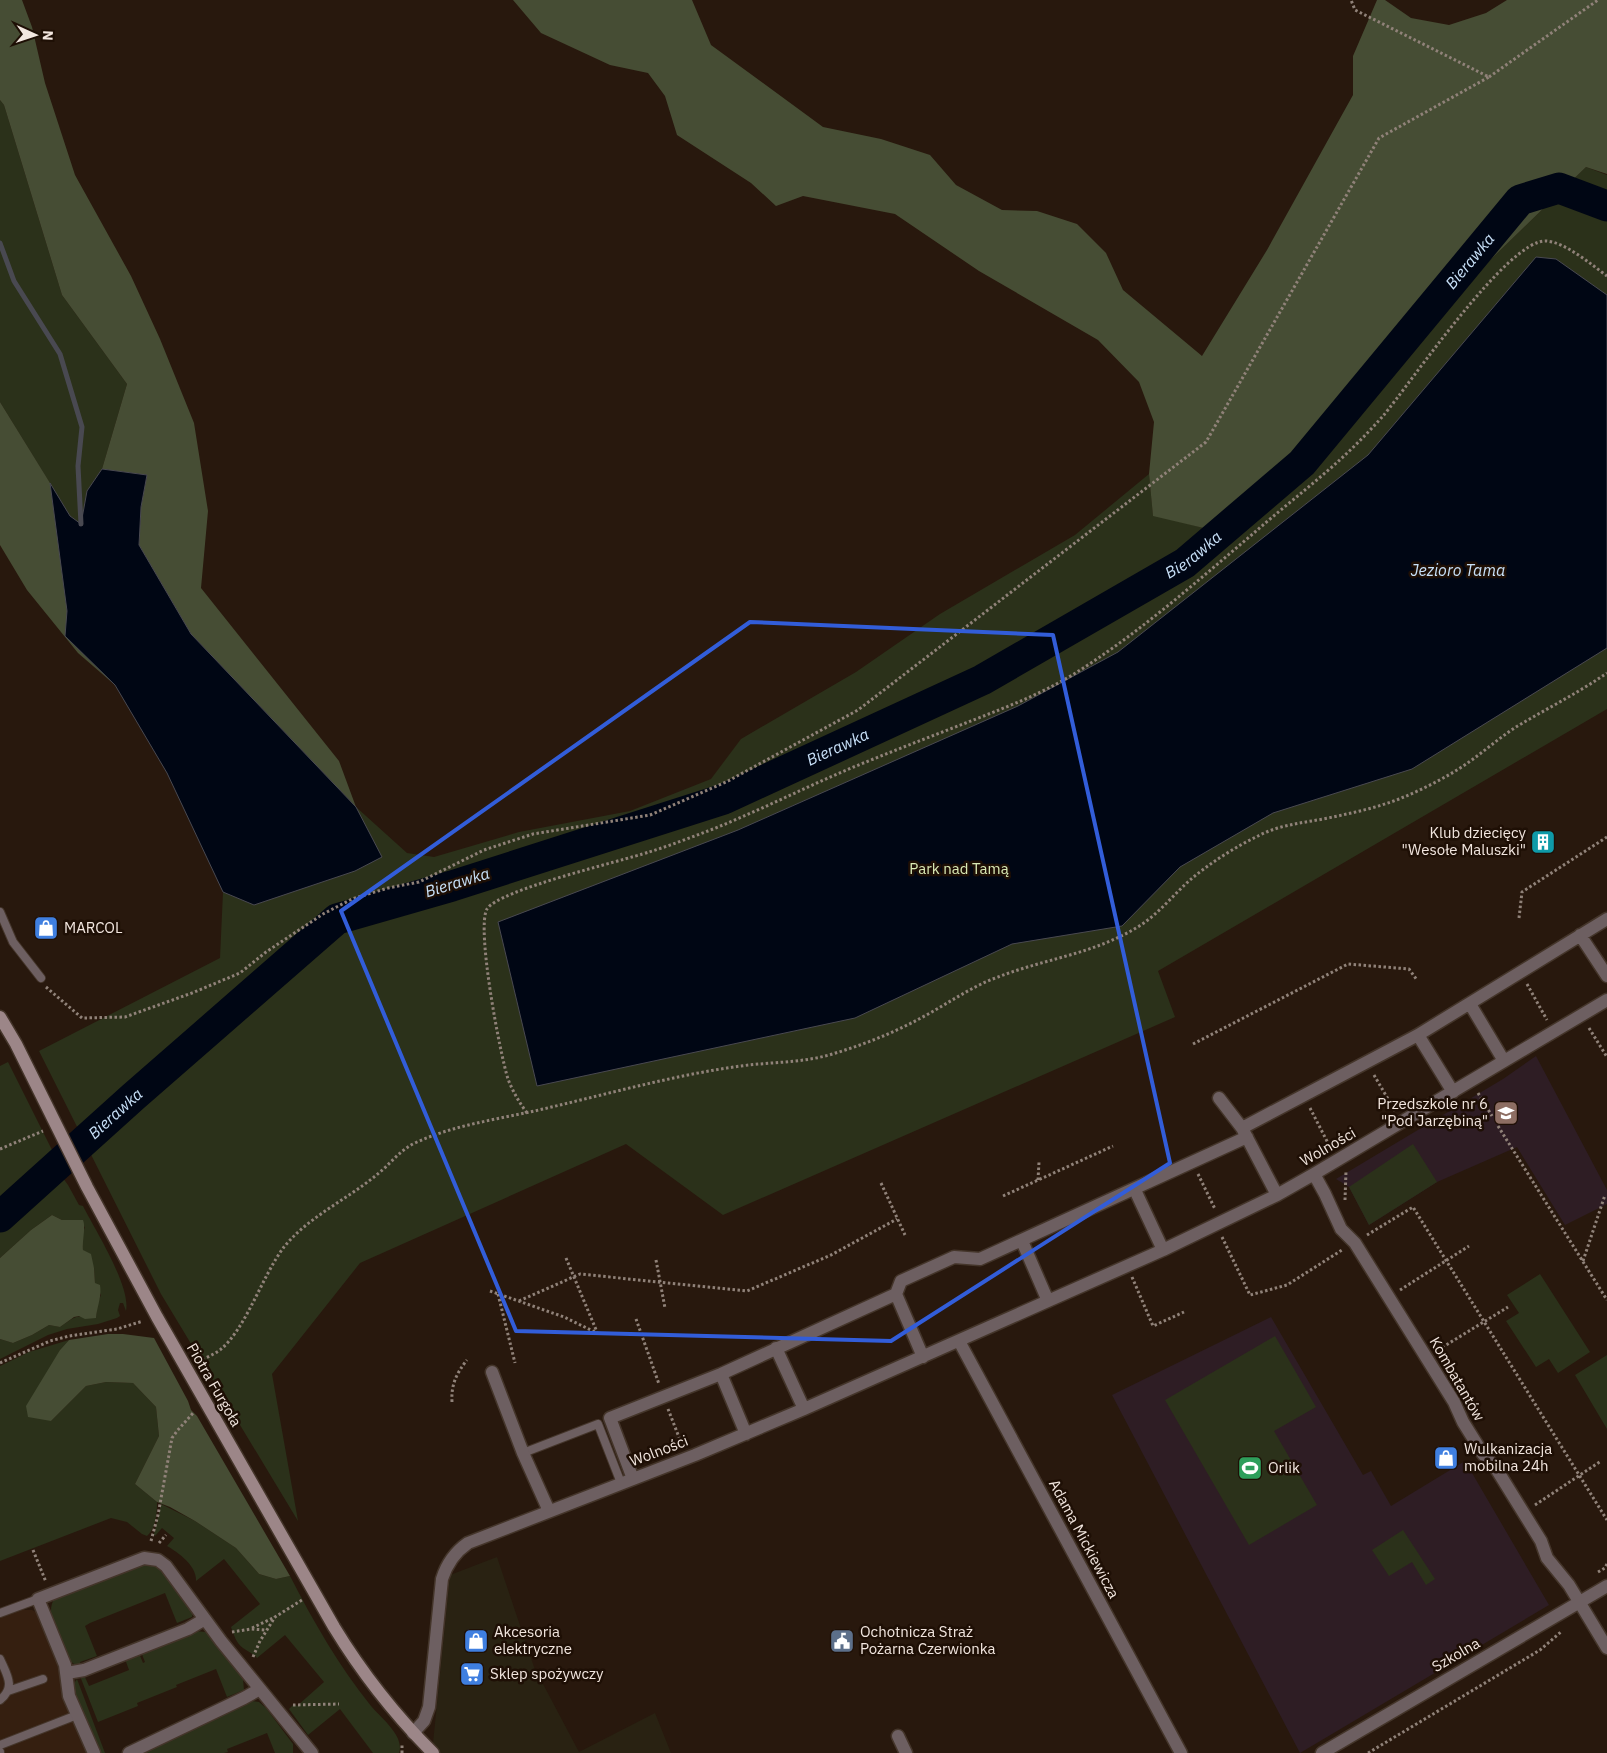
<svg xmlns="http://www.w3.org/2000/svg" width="1607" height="1753" viewBox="0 0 1607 1753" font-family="'IBM Plex Sans',sans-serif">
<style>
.commercial{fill:#292212}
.built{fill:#351f10}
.education{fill:#2e1d24}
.green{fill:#2b311a}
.forest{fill:#464d34}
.water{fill:#000614;stroke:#494951}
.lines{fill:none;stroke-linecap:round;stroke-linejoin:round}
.stream{stroke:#494951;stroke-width:5}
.river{stroke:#000614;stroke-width:31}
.service-casing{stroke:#44352a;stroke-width:10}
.minor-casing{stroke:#44352a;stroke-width:15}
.secondary-casing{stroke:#44352a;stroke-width:15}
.path{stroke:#908279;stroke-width:3;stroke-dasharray:2.5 2.5;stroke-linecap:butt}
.service{stroke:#6d5f61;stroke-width:8}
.minor{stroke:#6d5f61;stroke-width:12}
.secondary{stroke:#9c8688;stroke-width:12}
.marked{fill:none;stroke:#325dd9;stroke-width:4;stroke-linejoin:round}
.labels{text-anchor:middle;stroke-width:5;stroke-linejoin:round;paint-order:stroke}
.poi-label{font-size:15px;fill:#f2e6df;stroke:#1e0f05;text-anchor:start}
.park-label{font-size:15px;fill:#daeab5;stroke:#1e0f05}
.street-label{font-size:15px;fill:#f2e6df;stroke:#1e0f05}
.water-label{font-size:16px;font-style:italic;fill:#c8e1f9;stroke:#1e0f05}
</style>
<rect width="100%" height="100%" fill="#28180d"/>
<path class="commercial" d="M 497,1557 L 534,1667 L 579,1752 L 655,1713 L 671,1753 L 432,1753 L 450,1575 Z"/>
<path class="built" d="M 21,1610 L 32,1610 L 38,1613 L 59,1662 L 89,1753 L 0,1753 L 0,1618 Z"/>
<path class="education" d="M 1536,1056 L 1607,1190 L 1607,1204 L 1565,1225 L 1517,1147 L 1437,1182 L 1369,1225 L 1349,1187 L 1336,1179 L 1503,1079 Z
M 1271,1317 L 1363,1475 L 1371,1471 L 1391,1506 L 1465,1461 L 1549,1605 L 1300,1753 L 1112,1395 Z"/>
<path class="green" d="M 0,100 L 4,105 L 62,295 L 127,384 L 102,469 L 87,491 L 81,524 L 70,516 L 0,402 Z
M 1586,167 L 1607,175 L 1607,709 L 1158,971 L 1175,1017 L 723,1215 L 626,1144 L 360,1263 L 272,1374 L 298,1521 L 161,1294 L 39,1051 L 220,958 L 223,892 L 254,905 L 381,857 L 356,807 L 407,853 L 434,857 L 519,832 L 630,811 L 711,779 L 741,739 L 856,672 L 940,614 L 1075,535 L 1149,474 L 1153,515 L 1212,530 Z
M 8,1062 L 55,1156 L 0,1205 L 0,1066 Z
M 1413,1144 L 1437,1182 L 1369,1225 L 1349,1187 Z
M 60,1174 L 68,1185 L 79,1205 L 83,1206 C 95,1230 131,1286 126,1311 L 123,1303 L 120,1303 L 118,1310 L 120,1316 L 117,1318 L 98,1324 L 67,1329 L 48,1335 L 0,1359 L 0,1339 L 13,1343 L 32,1335 L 49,1325 L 60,1327 C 77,1315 77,1315 96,1318 L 97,1304 L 101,1295 L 95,1284 L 94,1268 L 83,1250 L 82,1235 L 85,1227 L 74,1220 L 62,1220 L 52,1215 L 31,1230 L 0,1258 L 0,1227 C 21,1210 40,1191 60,1174 Z
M 1540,1274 L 1590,1352 L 1558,1373 L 1549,1359 L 1536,1367 L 1506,1321 L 1519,1313 L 1507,1295 Z
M 1275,1336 L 1316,1407 L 1274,1431 L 1317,1505 L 1249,1545 L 1165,1400 Z
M 69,1340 L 60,1350 L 51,1421 L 86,1386 L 106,1382 L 133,1383 L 156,1407 L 159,1436 L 135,1484 L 157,1502 C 157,1513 156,1528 147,1536 L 142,1534 L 127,1522 L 111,1518 L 0,1561 L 0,1366 L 29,1352 Z
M 1607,1355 L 1607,1429 L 1575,1375 Z
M 161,1504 L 195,1521 L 236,1548 L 259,1574 L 276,1579 L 290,1576 C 313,1621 339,1666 371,1706 C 381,1718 405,1736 399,1753 L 373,1753 L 340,1709 L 308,1735 L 289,1709 L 294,1704 L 297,1706 L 324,1682 L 285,1635 L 257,1658 C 253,1653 248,1652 243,1648 C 236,1643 234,1635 231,1627 L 260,1604 L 224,1559 L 196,1581 C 197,1566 179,1553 167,1546 L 174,1538 L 162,1528 L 155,1536 L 154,1534 Z
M 1403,1530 L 1435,1579 L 1426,1585 L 1412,1562 L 1389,1576 L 1372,1550 Z
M 139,1564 L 154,1564 L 163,1571 L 193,1611 L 192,1617 L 177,1623 L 165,1593 L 90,1623 L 85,1626 L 97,1656 L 80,1662 L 81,1666 L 74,1664 L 68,1659 C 61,1643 43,1613 55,1598 Z
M 196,1631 L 205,1632 L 211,1636 L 243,1679 L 244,1690 L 227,1697 L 216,1669 L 176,1685 L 177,1687 L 137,1703 L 138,1706 L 98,1722 L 80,1676 L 84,1675 L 89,1686 L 129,1670 L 125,1659 L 139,1653 L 143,1663 L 145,1662 L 141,1652 Z
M 77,1679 L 105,1753 L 100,1753 L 74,1696 L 73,1685 Z
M 252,1701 L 259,1702 L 266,1708 L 293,1744 L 293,1753 L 275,1753 L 267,1733 L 227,1749 L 228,1752 L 224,1753 L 139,1753 Z"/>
<path class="forest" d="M 0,0 L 22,0 L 32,27 L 45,83 L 75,175 L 131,276 L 160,339 L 194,423 L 208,511 L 201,588 L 339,761 L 356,807 L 191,634 L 139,545 L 141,507 L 147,475 L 102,469 L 127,384 L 62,295 L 4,105 L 0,100 Z
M 513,0 L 692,0 L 711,45 L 823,127 L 881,139 L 930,155 L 956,185 L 1002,210 L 1037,211 L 1077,224 L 1106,253 L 1123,290 L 1202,356 L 1267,250 L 1353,95 L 1353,56 L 1377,0 L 1385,0 L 1411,18 L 1449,25 L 1486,13 L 1507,0 L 1607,0 L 1607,174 L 1586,167 L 1212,530 L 1153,516 L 1149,474 L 1154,422 L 1139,382 L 1098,340 L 979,271 L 895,214 L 803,196 L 776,206 L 751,183 L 677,135 L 665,96 L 648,73 L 610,65 L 541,33 Z
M 0,402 L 50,483 L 59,543 L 115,685 L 78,653 L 27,590 L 0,545 Z
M 52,1215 L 62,1220 L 83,1220 C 86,1228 82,1240 83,1250 L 91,1254 L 94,1268 L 95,1283 L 100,1285 C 102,1297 97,1306 96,1318 L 85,1319 L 79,1316 L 74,1317 L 60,1327 L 49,1325 L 32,1335 L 13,1343 L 0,1339 L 0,1258 L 31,1230 Z
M 108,1334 L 123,1334 L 154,1338 L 188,1401 L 191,1410 L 197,1416 L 290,1576 L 276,1579 L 259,1574 L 236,1548 L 195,1521 L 170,1507 L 157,1502 L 135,1484 L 159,1436 L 156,1407 L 133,1383 L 106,1382 L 86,1386 L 51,1421 L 28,1417 L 26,1406 L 60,1350 L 69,1340 Z"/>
<path class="water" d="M 1536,257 L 1556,259 L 1607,295 L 1607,648 L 1412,769 L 1273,813 L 1180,867 L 1122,926 L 1012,944 L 855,1018 L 537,1086 L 498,922 L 738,830 L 1018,706 L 1118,652 L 1368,455 Z
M 102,469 L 147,475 L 141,507 L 139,545 L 191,634 L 356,807 L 382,857 L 355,871 L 254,905 L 223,892 L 167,773 L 115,685 L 65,636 L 67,611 L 50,483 L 70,516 L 81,524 L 87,491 Z"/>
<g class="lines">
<path class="stream" d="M 0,243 L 14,281 L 60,354 L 82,427 L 78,466 L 81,524"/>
<path class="river" id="s1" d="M 0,1217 L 133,1097 L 337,919 L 452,886 L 724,799 L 982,680 L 1185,563 L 1302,463 L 1520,200 L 1559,188 L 1607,206"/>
<defs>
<path id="service" d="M 0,912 L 13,942 L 41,978
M 523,1453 L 598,1424 L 621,1483
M 0,1613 L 38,1599
M 0,1659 C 7,1675 16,1687 0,1700
M 8,1691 L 43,1679
M 0,1745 L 77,1715
M 0,1752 L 0,1753"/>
<path id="minor" d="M 1580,935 L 1607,976
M 1470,1004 L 1504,1061
M 1418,1035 L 1453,1092
M 1219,1098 L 1242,1128 L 1277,1195
M 1242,1128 L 1418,1035 L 1607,919
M 1314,1174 L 1325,1194 L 1341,1229 L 1355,1243 L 1454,1402 L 1463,1422 L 1483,1454 L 1497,1470 L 1541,1541 L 1547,1558 L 1569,1585 L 1607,1648
M 1135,1190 L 1163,1250
M 1022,1241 L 1048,1301
M 896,1294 L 923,1357
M 959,1341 L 1181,1753
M 776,1348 L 804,1409
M 492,1372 L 523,1453 L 549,1511
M 721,1374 L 746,1434
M 633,1479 L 610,1418 L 721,1374 L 896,1294 L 901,1281 L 954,1257 L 980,1259 L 1247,1137
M 67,1673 L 84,1670 L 188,1629 L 205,1619
M 413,1733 L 424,1721 L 429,1707 L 442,1579 C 447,1563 455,1552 468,1543 L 695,1455 L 804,1409 L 1163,1250 L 1277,1195 L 1314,1174 L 1607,1000
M 898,1736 L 906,1753
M 94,1753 L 69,1696 L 65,1665 L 38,1599 L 144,1558 L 158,1560 L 166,1566 L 221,1641 L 312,1753
M 129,1753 L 244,1698 L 260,1689
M 1322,1753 L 1607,1586"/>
<path id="secondary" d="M 0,1017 L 16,1044 L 87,1187 L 157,1317 L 334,1627 C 362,1673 394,1714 433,1753"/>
</defs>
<use href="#service" class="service-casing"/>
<use href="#minor" class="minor-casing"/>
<use href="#secondary" class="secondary-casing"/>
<path class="path" d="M 1489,77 L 1598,0
M 1519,918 L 1522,892 L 1607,837
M 1527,984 L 1547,1020
M 46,987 L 82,1018 L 125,1017 L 192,993 L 240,973 L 266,952 L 323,914 L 352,899 L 388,888 L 419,882 L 484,850 L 533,834 L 650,815 L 728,781 L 858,710 L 1206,442 L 1379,138 L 1489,77 L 1355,10 L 1351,0
M 1589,1028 L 1607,1057
M 1193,1044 L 1348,964 L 1409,969 L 1417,980
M 1374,1075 L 1395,1111
M 1478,1093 L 1492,1116
M 1310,1108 L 1331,1149
M 527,1113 C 519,1102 513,1092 508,1079 C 500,1054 476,928 487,909 C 498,890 622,861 649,852 C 669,846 689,838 708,831 C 762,810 813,783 866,762 C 903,747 940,733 976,719 C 1009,706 1038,695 1069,677 C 1136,636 1195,583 1255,532 C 1280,510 1307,489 1333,466 C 1350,451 1367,434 1383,416 C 1410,384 1508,239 1546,241 C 1565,242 1592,265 1607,276
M 1498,1126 L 1607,1300
M 0,1149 L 43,1131
M 1198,1174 L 1215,1209
M 1038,1180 L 1039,1162
M 881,1183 L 905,1235
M 1003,1196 L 1113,1146
M 1345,1200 L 1346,1171
M 1367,1235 L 1413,1207 L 1607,1520
M 1222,1237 L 1250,1295 L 1287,1285 L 1342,1250
M 566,1258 L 597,1332
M 656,1260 L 665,1308
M 1583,1261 L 1605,1195
M 1132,1277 L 1153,1326 L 1184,1312
M 1400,1290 L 1469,1246
M 490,1291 L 564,1317 L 597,1333
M 498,1294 L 515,1363
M 519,1301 L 580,1274 L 747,1291 L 831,1255 L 897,1219
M 636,1319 L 659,1384
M 1438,1350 L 1508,1307
M 198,1362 C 205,1358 213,1355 220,1350 C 246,1329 262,1276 284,1247 C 310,1215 349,1199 380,1172 C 392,1162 401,1149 417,1142 C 457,1124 501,1119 543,1109 C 608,1094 674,1075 741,1066 C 770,1062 800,1063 829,1055 C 860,1046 891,1034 919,1019 C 946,1005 970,987 998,977 C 1044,959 1093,954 1136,928 C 1157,916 1172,896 1190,880 C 1210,863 1235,847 1258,836 C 1281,824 1304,823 1328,818 C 1352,813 1376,808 1399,799 C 1419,791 1439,781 1457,770 C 1478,757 1496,740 1516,727 C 1546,709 1578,693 1607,673
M 0,1363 L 50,1341 L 69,1336 L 117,1329 L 143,1321
M 452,1402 C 451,1385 456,1374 467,1360
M 668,1409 L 682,1445
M 1535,1505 L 1601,1461
M 151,1541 L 158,1515 L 172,1438 L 177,1431 L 194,1412
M 159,1543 L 166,1535
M 33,1550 L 46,1582
M 1598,1572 L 1605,1568 L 1607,1564
M 252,1628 L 275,1617
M 232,1632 L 251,1629 L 266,1630
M 253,1657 L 260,1641 L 275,1617 L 302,1600
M 293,1705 L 339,1704
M 402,1753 L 402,1744
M 1368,1753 L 1540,1650 L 1562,1631"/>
<use href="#service" class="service"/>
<use href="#minor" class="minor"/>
<use href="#secondary" class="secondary"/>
</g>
<path class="marked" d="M 750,622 L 1053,635 L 1170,1163 L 891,1341 L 516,1331 L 341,911 Z"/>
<defs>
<symbol id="building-square" viewBox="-11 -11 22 22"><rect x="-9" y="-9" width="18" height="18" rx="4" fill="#0f9aa8" stroke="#1e0f05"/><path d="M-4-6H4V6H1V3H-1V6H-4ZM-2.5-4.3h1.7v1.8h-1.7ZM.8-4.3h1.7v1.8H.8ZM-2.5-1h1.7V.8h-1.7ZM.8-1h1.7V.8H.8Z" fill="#fff"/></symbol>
<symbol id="shop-square" viewBox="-11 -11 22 22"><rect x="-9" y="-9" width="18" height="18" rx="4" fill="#3f7fe0" stroke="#1e0f05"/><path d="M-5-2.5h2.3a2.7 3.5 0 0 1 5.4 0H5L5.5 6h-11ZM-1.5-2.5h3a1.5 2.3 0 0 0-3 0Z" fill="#fff"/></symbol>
<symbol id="school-square" viewBox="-11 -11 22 22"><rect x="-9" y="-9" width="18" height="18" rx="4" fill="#8d6e63" stroke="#1e0f05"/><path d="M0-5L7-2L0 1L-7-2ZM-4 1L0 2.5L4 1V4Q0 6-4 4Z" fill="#fff"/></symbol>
<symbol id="stadium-square" viewBox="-11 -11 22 22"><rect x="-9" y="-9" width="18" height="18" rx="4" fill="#2e9e5b" stroke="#1e0f05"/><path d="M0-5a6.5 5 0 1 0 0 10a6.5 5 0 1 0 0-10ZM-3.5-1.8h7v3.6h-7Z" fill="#fff"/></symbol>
<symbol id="civic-square" viewBox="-11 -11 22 22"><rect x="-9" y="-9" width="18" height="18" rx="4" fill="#5c6f8a" stroke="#1e0f05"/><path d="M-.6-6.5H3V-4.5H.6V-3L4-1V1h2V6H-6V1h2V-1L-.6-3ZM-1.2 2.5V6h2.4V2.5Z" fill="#fff"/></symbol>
<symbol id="supermarket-square" viewBox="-11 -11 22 22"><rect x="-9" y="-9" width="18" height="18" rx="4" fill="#3f7fe0" stroke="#1e0f05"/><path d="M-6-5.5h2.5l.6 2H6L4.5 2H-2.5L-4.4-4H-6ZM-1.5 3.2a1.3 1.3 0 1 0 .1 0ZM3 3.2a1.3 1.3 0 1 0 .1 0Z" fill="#fff"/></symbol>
</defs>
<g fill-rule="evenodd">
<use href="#building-square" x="1529" y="828" width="28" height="28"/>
<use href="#shop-square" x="32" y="914" width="28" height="28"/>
<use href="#school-square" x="1492" y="1099" width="28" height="28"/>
<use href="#shop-square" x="1432" y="1444" width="28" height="28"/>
<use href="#stadium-square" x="1236" y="1454" width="28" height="28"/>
<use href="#shop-square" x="462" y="1627" width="28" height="28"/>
<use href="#civic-square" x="828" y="1627" width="28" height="28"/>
<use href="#supermarket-square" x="458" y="1660" width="28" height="28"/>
</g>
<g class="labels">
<g class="poi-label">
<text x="1526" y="838" text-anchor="end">Klub dziecięcy<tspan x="1526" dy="17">"Wesołe Maluszki"</tspan></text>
<text x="64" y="933">MARCOL</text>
<text x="1488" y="1109" text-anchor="end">Przedszkole nr 6<tspan x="1488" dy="17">"Pod Jarzębiną"</tspan></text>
<text x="1464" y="1454">Wulkanizacja<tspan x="1464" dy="17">mobilna 24h</tspan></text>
<text x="1268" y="1473">Orlik</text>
<text x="494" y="1637">Akcesoria<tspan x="494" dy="17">elektryczne</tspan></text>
<text x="860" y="1637">Ochotnicza Straż<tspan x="860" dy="17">Pożarna Czerwionka</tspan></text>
<text x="490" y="1679">Sklep spożywczy</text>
</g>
<g class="park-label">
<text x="959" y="874">Park nad Tamą</text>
</g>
<g class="street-label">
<text transform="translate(1328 1147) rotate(-30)" y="5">Wolności</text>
<text transform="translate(1457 1379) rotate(60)" y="5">Kombatantów</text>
<text transform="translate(214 1385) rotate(60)" y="5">Piotra Furgoła</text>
<text transform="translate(659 1451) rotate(-21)" y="5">Wolności</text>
<text transform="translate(1084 1539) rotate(62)" y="5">Adama Mickiewicza</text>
<text transform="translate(1456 1655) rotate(-30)" y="5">Szkolna</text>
</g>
<g class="water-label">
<text dy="6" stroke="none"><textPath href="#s1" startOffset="1790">Bierawka</textPath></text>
<text dy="6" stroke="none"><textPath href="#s1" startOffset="1385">Bierawka</textPath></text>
<text x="1458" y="576">Jezioro Tama</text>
<text dy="6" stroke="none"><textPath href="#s1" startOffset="980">Bierawka</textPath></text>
<text transform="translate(457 882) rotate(-17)" y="6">Bierawka</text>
<text dy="6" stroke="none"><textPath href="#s1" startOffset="155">Bierawka</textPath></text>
</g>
</g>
<g transform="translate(35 35) rotate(93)" stroke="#1e0f05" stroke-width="4" paint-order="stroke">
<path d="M0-4L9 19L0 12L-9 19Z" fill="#f2e6df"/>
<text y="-8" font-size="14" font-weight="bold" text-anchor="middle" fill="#f2e6df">N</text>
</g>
</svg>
